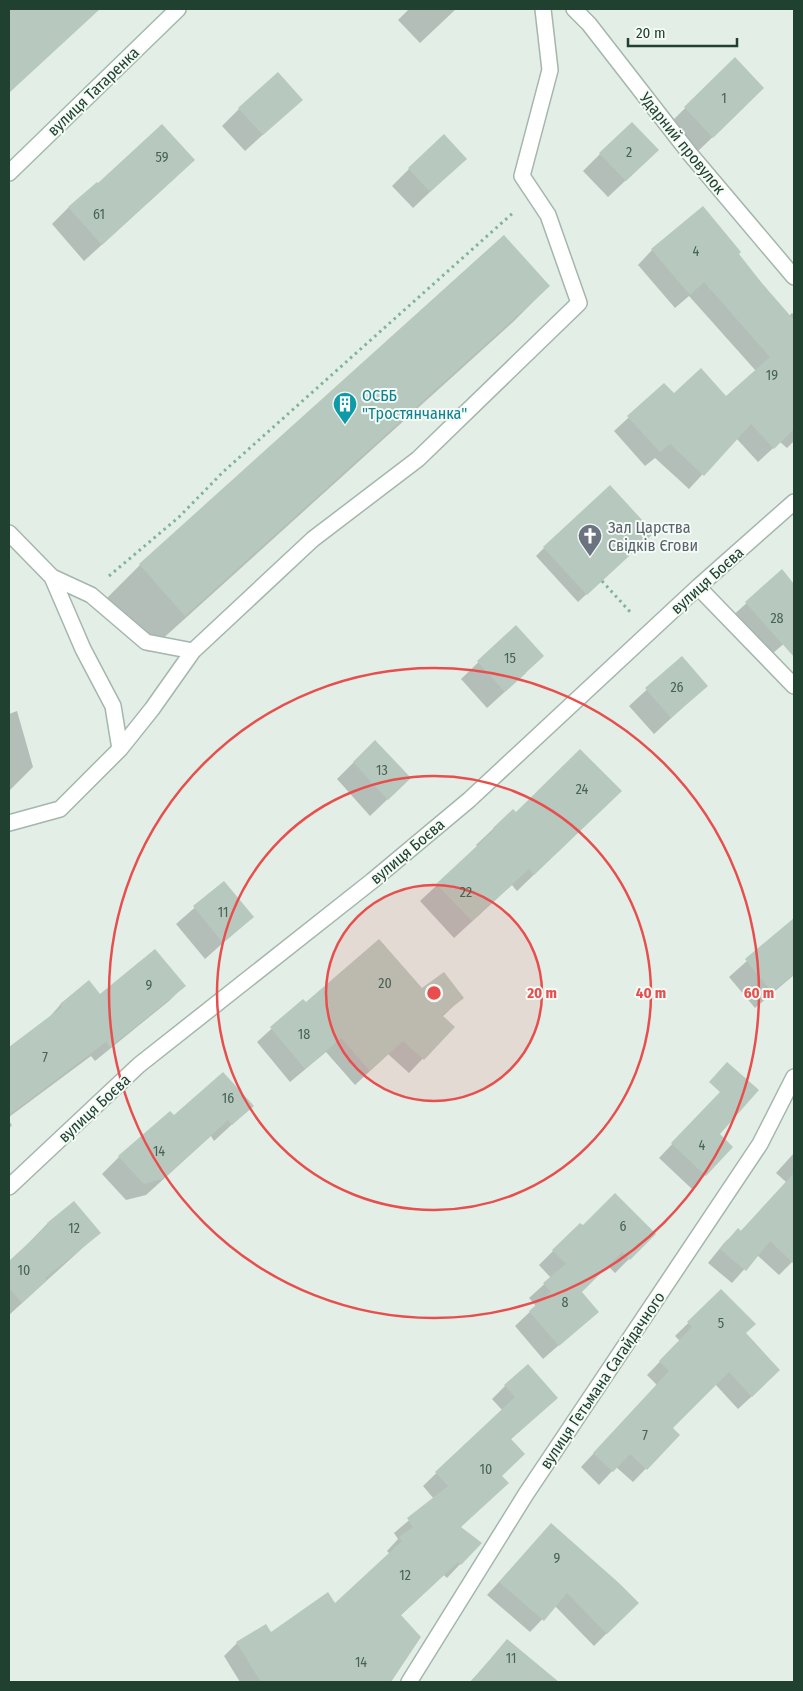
<svg xmlns="http://www.w3.org/2000/svg" width="803" height="1691" viewBox="0 0 803 1691" font-family="'Fira Sans Condensed',sans-serif">
<style>
.shadow{fill:#0003}
.building{fill:#b7c9be}
.lines{fill:none;stroke-linecap:round;stroke-linejoin:round}
.lane-casing{stroke:#a4b7ac;stroke-width:18}
.street-casing{stroke:#a4b7ac;stroke-width:18}
.secondary-casing{stroke:#a0bbab;stroke-width:18}
.path{stroke:#80b497;stroke-width:3;stroke-dasharray:2.5 4;stroke-linecap:butt}
.lane{stroke:#fff;stroke-width:15}
.street{stroke:#fff;stroke-width:15}
.secondary{stroke:#fff;stroke-width:15}
.ring{fill:none;stroke:#e84e4d;stroke-width:2.5}
.labels{text-anchor:middle;stroke-width:4;stroke-linejoin:round;paint-order:stroke}
.number-label{font-size:14px;fill:#466354}
.street-label{font-size:16px;fill:#204130;stroke:#f4faf5}
.culture-label{font-size:16px;fill:#0d838f;stroke:#f4faf5;text-anchor:start}
.worship-label{font-size:16px;fill:#5b616d;stroke:#f4faf5;text-anchor:start}
.centre{fill:#e84e4d;stroke:#f4faf5;stroke-width:2.5}
.ring-label{font-size:15px;text-anchor:middle;font-weight:bold;fill:#e84e4d;stroke:#f4faf5;stroke-width:4;stroke-linejoin:round;paint-order:stroke}
</style>
<rect width="100%" height="100%" fill="#e2eee6"/>
<path class="shadow" d="M 9,9 L 97,9 L 9,91 Z
M 409,9 L 456,9 L 420,43 L 398,20 Z
M 735,59 L 746,105 L 695,154 L 668,125 Z
M 301,100 L 245,151 L 222,126 L 239,109 Z
M 600,154 L 640,167 L 608,197 L 583,171 Z
M 409,169 L 448,175 L 413,208 L 392,186 Z
M 176,177 L 84,261 L 52,224 L 69,207 L 98,185 Z
M 503,236 L 549,286 L 512,323 L 148,652 L 103,602 L 140,565 Z
M 652,250 L 737,254 L 789,316 L 792,313 L 794,315 L 794,441 L 787,448 L 780,442 L 758,462 L 736,438 L 689,489 L 655,458 L 645,466 L 614,431 L 664,385 L 674,394 L 726,398 L 756,371 L 689,296 L 675,308 L 638,265 Z
M 644,541 L 578,602 L 536,556 L 544,548 Z
M 782,571 L 794,586 L 794,635 L 765,660 L 729,619 Z
M 516,626 L 526,673 L 487,708 L 461,679 Z
M 681,658 L 706,686 L 654,734 L 629,706 Z
M 17,711 L 33,767 L 9,791 L 9,714 Z
M 354,762 L 392,795 L 370,816 L 337,779 Z
M 603,808 L 517,891 L 512,885 L 454,938 L 420,901 L 478,847 L 476,845 L 493,829 L 515,814 Z
M 224,882 L 252,917 L 205,959 L 176,924 Z
M 794,919 L 794,975 L 755,1008 L 729,977 Z
M 89,982 L 100,995 L 184,986 L 169,1001 L 95,1061 L 91,1056 L 9,1117 L 9,1048 L 46,1021 L 60,1005 Z
M 462,998 L 442,1017 L 453,1027 L 409,1073 L 388,1054 L 355,1085 L 326,1052 L 290,1082 L 257,1042 L 303,1000 L 306,1004 Z
M 723,1090 L 718,1134 L 705,1175 L 692,1189 L 659,1158 Z
M 252,1106 L 214,1141 L 211,1136 L 146,1195 L 126,1200 L 102,1174 L 119,1157 L 174,1117 Z
M 9,1121 L 12,1125 L 9,1129 Z
M 794,1153 L 794,1260 L 779,1275 L 757,1255 L 732,1283 L 708,1263 L 725,1242 L 738,1230 L 740,1232 L 786,1182 L 776,1173 Z
M 74,1203 L 99,1233 L 9,1315 L 9,1263 L 47,1224 Z
M 580,1224 L 583,1227 L 654,1234 L 615,1273 L 607,1265 L 580,1292 L 597,1312 L 543,1359 L 515,1326 L 536,1306 L 529,1298 L 551,1278 L 539,1265 Z
M 721,1291 L 744,1333 L 765,1384 L 738,1409 L 715,1384 L 671,1428 L 678,1435 L 633,1482 L 616,1467 L 599,1485 L 581,1467 L 657,1385 L 647,1375 L 680,1341 L 675,1336 Z
M 505,1386 L 557,1398 L 510,1440 L 501,1476 L 460,1528 L 480,1543 L 447,1578 L 444,1575 L 400,1616 L 419,1637 L 389,1682 L 240,1682 L 224,1656 L 237,1643 L 271,1634 L 335,1605 L 390,1554 L 387,1551 L 398,1539 L 394,1533 L 434,1499 L 423,1486 L 502,1410 L 492,1399 Z
M 551,1525 L 637,1603 L 594,1646 L 555,1606 L 530,1632 L 487,1595 Z
M 507,1641 L 540,1668 L 528,1682 L 470,1682 Z"/>
<path class="building" d="M 9,9 L 100,9 L 9,93 Z
M 735,57 L 764,88 L 713,138 L 684,107 Z
M 278,72 L 303,100 L 263,135 L 238,108 Z
M 632,122 L 659,150 L 626,181 L 599,153 Z
M 162,124 L 195,160 L 102,245 L 68,207 L 97,182 L 98,183 Z
M 444,134 L 467,159 L 430,192 L 408,168 Z
M 703,206 L 741,252 L 739,254 L 761,282 L 794,320 L 794,429 L 774,449 L 751,424 L 704,476 L 670,444 L 660,452 L 627,416 L 664,383 L 674,393 L 701,368 L 726,396 L 770,357 L 704,282 L 690,295 L 651,249 Z
M 504,235 L 550,286 L 185,616 L 139,564 Z
M 610,485 L 654,533 L 587,595 L 543,547 Z
M 782,569 L 794,584 L 794,657 L 745,602 Z
M 516,625 L 544,656 L 505,692 L 477,661 Z
M 682,656 L 708,686 L 671,718 L 645,688 Z
M 375,740 L 411,778 L 388,800 L 353,762 Z
M 580,749 L 622,791 L 534,875 L 529,869 L 472,921 L 436,884 L 494,830 L 493,828 L 513,809 L 516,812 Z
M 224,881 L 254,917 L 223,943 L 193,906 Z
M 794,918 L 794,974 L 772,992 L 745,959 Z
M 379,939 L 422,988 L 444,972 L 464,998 L 442,1015 L 455,1027 L 424,1060 L 403,1041 L 370,1071 L 341,1038 L 305,1069 L 270,1027 L 303,999 L 306,1002 Z
M 155,949 L 186,986 L 110,1047 L 106,1042 L 9,1115 L 9,1047 L 62,1007 L 60,1004 L 89,980 L 100,994 Z
M 727,1062 L 759,1090 L 720,1134 L 733,1147 L 706,1176 L 671,1143 L 720,1092 L 709,1082 Z
M 223,1072 L 254,1106 L 232,1125 L 228,1120 L 164,1178 L 144,1184 L 118,1156 L 170,1111 L 174,1115 Z
M 794,1173 L 794,1264 L 770,1241 L 746,1271 L 720,1249 L 738,1228 L 741,1231 Z
M 615,1193 L 656,1234 L 630,1260 L 622,1252 L 582,1292 L 599,1312 L 559,1346 L 529,1311 L 551,1292 L 543,1283 L 566,1264 L 552,1250 L 580,1223 L 583,1225 Z
M 74,1201 L 101,1233 L 45,1278 L 47,1280 L 22,1303 L 9,1288 L 9,1261 L 48,1225 L 47,1223 Z
M 721,1289 L 756,1324 L 746,1333 L 780,1370 L 752,1397 L 729,1372 L 673,1428 L 680,1435 L 647,1470 L 630,1454 L 613,1472 L 593,1453 L 669,1371 L 659,1361 L 692,1327 L 687,1322 Z
M 528,1364 L 558,1398 L 511,1439 L 525,1454 L 502,1476 L 509,1483 L 461,1527 L 482,1543 L 461,1565 L 458,1562 L 401,1615 L 421,1637 L 391,1682 L 261,1682 L 236,1642 L 266,1624 L 271,1632 L 328,1592 L 335,1603 L 402,1541 L 399,1537 L 413,1527 L 407,1518 L 448,1486 L 435,1472 L 515,1397 L 504,1385 Z
M 551,1523 L 619,1583 L 639,1603 L 607,1634 L 567,1593 L 544,1621 L 499,1582 Z
M 507,1639 L 559,1682 L 471,1682 Z"/>
<g class="lines">
<defs>
<path id="lane" d="M 9,533 L 52,577 L 83,649 L 113,706 L 120,749
M 52,577 L 91,595 L 146,642 L 193,651
M 9,823 L 60,809 L 120,749 L 152,709 L 193,651 L 313,539 L 418,459 L 579,303 L 548,215 L 522,176 L 550,70 L 543,9"/>
<path id="street" d="M 574,9 L 589,24 L 690,154 L 794,277
M 698,587 L 794,686
M 9,1187 L 139,1065 L 372,881 L 469,800 L 698,587 L 794,502
M 409,1682 L 526,1494 L 760,1144 L 794,1077"/>
<path id="secondary" d="M 9,173 L 178,9"/>
</defs>
<use href="#lane" class="lane-casing"/>
<use href="#street" class="street-casing"/>
<use href="#secondary" class="secondary-casing"/>
<path class="path" d="M 109,576 L 179,517 L 223,472 L 514,212
M 602,581 L 632,614"/>
<use href="#lane" class="lane"/>
<use href="#street" class="street"/>
<use href="#secondary" class="secondary"/>
</g>
<circle cx="434" cy="993" r="108" fill="#e84e4d" fill-opacity=".12"/>
<g class="ring">
<circle cx="434" cy="993" r="108"/>
<circle cx="434" cy="993" r="217"/>
<circle cx="434" cy="993" r="325"/>
</g>
<defs>
<symbol id="building-pin" viewBox="-11 -11 22 30"><path d="M0 17L-7.5 6A9.5 9.5 0 1 1 7.5 6Z" fill="#0f9aa8" stroke="#f4faf5"/><path d="M-4-6H4V6H1V3H-1V6H-4ZM-2.5-4.3h1.7v1.8h-1.7ZM.8-4.3h1.7v1.8H.8ZM-2.5-1h1.7V.8h-1.7ZM.8-1h1.7V.8H.8Z" fill="#fff"/></symbol>
<symbol id="church-pin" viewBox="-11 -11 22 30"><path d="M0 17L-7.5 6A9.5 9.5 0 1 1 7.5 6Z" fill="#6b7280" stroke="#f4faf5"/><path d="M-1.2-6h2.4v3.5h3.3v2.4h-3.3V6h-2.4V-.1h-3.3v-2.4h3.3Z" fill="#fff"/></symbol>
</defs>
<g fill-rule="evenodd">
<use href="#building-pin" x="331" y="390" width="28" height="38"/>
<use href="#church-pin" x="576" y="522" width="28" height="38"/>
</g>
<g class="labels">
<g class="number-label">
<text x="724" y="103">1</text>
<text x="629" y="157">2</text>
<text x="162" y="162">59</text>
<text x="99" y="219">61</text>
<text x="696" y="256">4</text>
<text x="772" y="380">19</text>
<text x="777" y="623">28</text>
<text x="510" y="663">15</text>
<text x="677" y="692">26</text>
<text x="382" y="775">13</text>
<text x="582" y="794">24</text>
<text x="466" y="897">22</text>
<text x="223" y="917">11</text>
<text x="385" y="988">20</text>
<text x="149" y="990">9</text>
<text x="304" y="1039">18</text>
<text x="45" y="1062">7</text>
<text x="228" y="1103">16</text>
<text x="702" y="1150">4</text>
<text x="159" y="1156">14</text>
<text x="623" y="1231">6</text>
<text x="74" y="1233">12</text>
<text x="24" y="1275">10</text>
<text x="565" y="1307">8</text>
<text x="721" y="1328">5</text>
<text x="645" y="1440">7</text>
<text x="486" y="1474">10</text>
<text x="557" y="1563">9</text>
<text x="405" y="1580">12</text>
<text x="511" y="1663">11</text>
<text x="361" y="1667">14</text>
</g>
<g class="street-label">
<text transform="translate(93 91) rotate(-44)" y="6">вулиця Татаренка</text>
<text transform="translate(683 143) rotate(51)" y="6">Ударний провулок</text>
<text transform="translate(707 580) rotate(-42)" y="6">вулиця Боєва</text>
<text transform="translate(407 851) rotate(-40)" y="6">вулиця Боєва</text>
<text transform="translate(94 1108) rotate(-43)" y="6">вулиця Боєва</text>
<text transform="translate(602 1380) rotate(-56)" y="6">вулиця Гетьмана Сагайдачного</text>
</g>
<g class="culture-label">
<text x="362" y="401">ОСББ<tspan x="362" dy="18">"Тростянчанка"</tspan></text>
</g>
<g class="worship-label">
<text x="608" y="533">Зал Царства<tspan x="608" dy="18">Свідків Єгови</tspan></text>
</g>
</g>
<circle cx="434" cy="993" r="8" class="centre"/>
<g class="ring-label">
<text x="542" y="998">20 m</text>
<text x="651" y="998">40 m</text>
<text x="759" y="998">60 m</text>
</g>
<rect width="803" height="1691" fill="none" stroke="#204130" stroke-width="20"/>
<path d="M628 38v8h109v-8" fill="none" stroke="#204130" stroke-width="2.5"/>
<text x="636" y="38" font-size="15" fill="#204130" stroke="#f4faf5" stroke-width="4" paint-order="stroke">20 m</text>
</svg>
